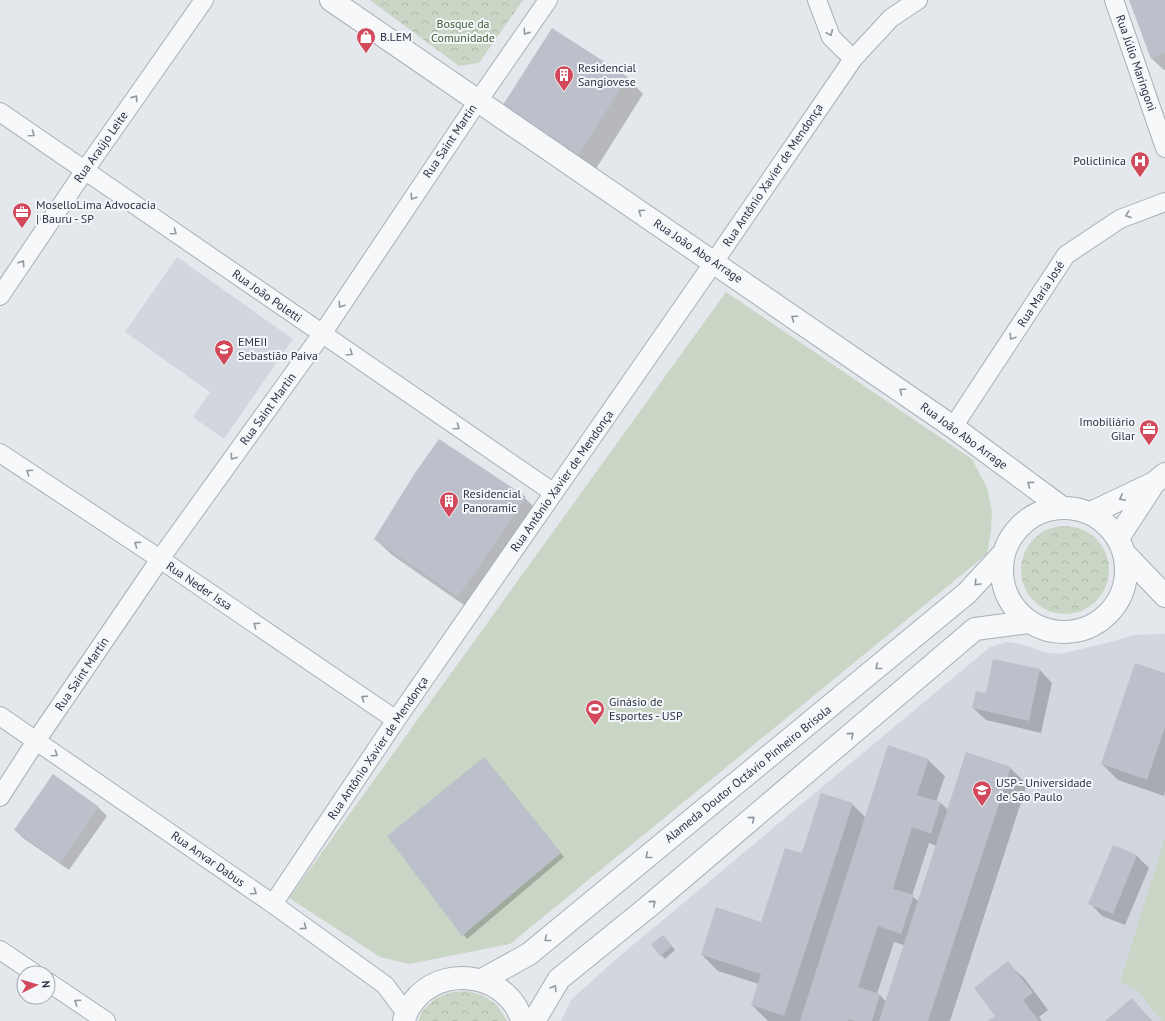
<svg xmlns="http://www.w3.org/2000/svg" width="1165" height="1021" viewBox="0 0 1165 1021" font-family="'PT Sans',sans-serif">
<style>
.built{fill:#d2d6de}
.green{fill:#c9d6c5}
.park{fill:url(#park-crowns)}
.shadow{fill:#0003;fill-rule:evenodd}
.building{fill:#bbc0ca}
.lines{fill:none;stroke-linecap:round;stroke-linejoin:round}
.minor-casing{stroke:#a9aeb7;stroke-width:20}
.tertiary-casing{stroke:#a9aeb7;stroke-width:24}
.minor{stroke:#f7f8fa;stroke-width:18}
.tertiary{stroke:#f7f8fa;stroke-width:22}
.oneway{stroke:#9196a0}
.labels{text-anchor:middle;stroke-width:4;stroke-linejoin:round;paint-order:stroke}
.park-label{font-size:12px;fill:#3f6138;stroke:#f4f6f9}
.poi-label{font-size:12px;fill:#2b3445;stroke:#f4f6f9;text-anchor:start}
.street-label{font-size:12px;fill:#2b3445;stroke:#f4f6f9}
</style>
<defs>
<pattern id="park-crowns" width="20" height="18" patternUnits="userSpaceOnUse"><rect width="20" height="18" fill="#c9d6c5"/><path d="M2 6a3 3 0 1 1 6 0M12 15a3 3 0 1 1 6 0" fill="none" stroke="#adb8ab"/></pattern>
</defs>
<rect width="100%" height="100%" fill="#e4e7ec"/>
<path class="built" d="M 177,257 L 293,339 L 224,439 L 193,417 L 210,392 L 125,332 Z
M 1158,634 L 1165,634 L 1165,1021 L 561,1021 L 571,1000 L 615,960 L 990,647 L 1007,642 L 1025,645 L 1043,652 L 1060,654 L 1107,643 L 1134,635 Z"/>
<path class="green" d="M 726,292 L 972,459 L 987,488 L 992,511 L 991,531 L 987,554 L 510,944 L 409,964 L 380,957 L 289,898 Z
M 1165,838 L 1165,1021 L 1162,1021 L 1135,988 L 1120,982 Z"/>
<path class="park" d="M 370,0 L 523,0 L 479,63 L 459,66 Z
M1021 570a44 44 0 1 1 88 0a44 44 0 1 1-88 0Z
M 468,991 L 484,996 L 497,1005 L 507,1021 L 418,1021 L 424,1009 L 436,998 L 452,992 Z"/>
<path class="shadow" d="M 1130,0 L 1165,0 L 1165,70 L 1164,70 L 1151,58 Z
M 627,77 L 643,94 L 594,172 L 519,124 Z
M 525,498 L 541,514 L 474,612 L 392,555 L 375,539 Z
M 994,660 L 1040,670 L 1052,683 L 1041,733 L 986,720 L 973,708 L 987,695 Z
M 1165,674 L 1165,791 L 1164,796 L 1118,780 L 1102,764 Z
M 928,760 L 945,776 L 936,802 L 941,803 L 948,810 L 1010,768 L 1027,784 L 950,1021 L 768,1021 L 752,1005 L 759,984 L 718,971 L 702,955 L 761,923 L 802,854 L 852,804 L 866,818 ZM 929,843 L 937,846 L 918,901 L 912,896 ZM 894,942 L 904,945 L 886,1002 L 880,995 L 877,994 Z
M 488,762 L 564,857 L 467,939 L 388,836 Z
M 53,775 L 99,808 L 107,816 L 69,870 L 23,838 L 15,830 Z
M 1113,846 L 1137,856 L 1149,868 L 1125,925 L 1102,916 L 1090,903 Z
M 663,936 L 675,950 L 665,959 L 661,955 Z
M 1008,963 L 1025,979 L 1048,1010 L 1039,1017 L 1042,1021 L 990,1021 L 996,1016 Z
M 1132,999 L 1152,1021 L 1106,1021 Z"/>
<path class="building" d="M 1129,0 L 1165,0 L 1165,53 L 1151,59 Z
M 552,28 L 628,77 L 577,156 L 501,108 Z
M 439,439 L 526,497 L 458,597 L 374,539 L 415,473 Z
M 993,659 L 1040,669 L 1029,721 L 972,708 L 976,691 L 986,693 Z
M 1135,663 L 1165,673 L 1165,727 L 1147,780 L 1101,764 Z
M 888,745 L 929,759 L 917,795 L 941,802 L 931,834 L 912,827 L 893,889 L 914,895 L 901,934 L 878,926 L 858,987 L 880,994 L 872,1021 L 855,1021 L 849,1019 L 848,1021 L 800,1021 Z
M 966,752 L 1011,767 L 928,1021 L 879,1021 Z
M 484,757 L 561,853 L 462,936 L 387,836 Z
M 53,774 L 99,807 L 61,863 L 14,830 Z
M 821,793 L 853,803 L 784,1016 L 751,1005 L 761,974 L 701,955 L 716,907 L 761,922 L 785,848 L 802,853 Z
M 1113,845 L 1137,855 L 1113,914 L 1088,904 Z
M 663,935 L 672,946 L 660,956 L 651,944 Z
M 1008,961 L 1033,993 L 1023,1000 L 1039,1021 L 988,1021 L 995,1016 L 974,988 Z
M 1132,998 L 1151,1021 L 1105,1021 Z"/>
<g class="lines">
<defs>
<path id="minor" d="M 817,0 L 831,37 L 853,59
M 1114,0 L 1165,148
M 0,112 L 554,493
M 0,296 L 85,170 L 204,0
M 953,427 L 1066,255 L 1120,219 L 1165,202
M 0,453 L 160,559 L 396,720
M 0,716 L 273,904 L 385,985 L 406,1013
M 0,797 L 36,741 L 160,559 L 322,334 L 478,101 L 548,0
M 273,904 L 396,720 L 714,262 L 853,59 L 891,18 L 918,0
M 0,950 L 34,973
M 48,982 L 106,1021"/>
<path id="tertiary" d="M 331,0 L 953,427 L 1061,507
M1002 570a62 62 0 1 1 124 0a62 62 0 1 1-124 0Z
M 1091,513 L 1154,483 L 1165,474
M 1118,538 L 1154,483
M 1125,554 L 1165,596
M 482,980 L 529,954 L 967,593 L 1003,554
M 404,1021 C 406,1010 412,1003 419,995 C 451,964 510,977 522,1021
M 534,1021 L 559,979 L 648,907 L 975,629 L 1029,622"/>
</defs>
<use href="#minor" class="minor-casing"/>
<use href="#tertiary" class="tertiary-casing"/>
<use href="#minor" class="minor"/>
<use href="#tertiary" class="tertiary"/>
</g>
<defs><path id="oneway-chevron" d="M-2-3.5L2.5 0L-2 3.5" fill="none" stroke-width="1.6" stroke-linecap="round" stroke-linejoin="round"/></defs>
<g class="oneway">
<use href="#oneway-chevron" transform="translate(526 32) rotate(125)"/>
<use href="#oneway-chevron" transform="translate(830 33) rotate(66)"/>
<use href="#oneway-chevron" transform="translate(135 98) rotate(-55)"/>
<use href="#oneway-chevron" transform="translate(32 134) rotate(35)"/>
<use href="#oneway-chevron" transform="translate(413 197) rotate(124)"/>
<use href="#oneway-chevron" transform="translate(641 212) rotate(-146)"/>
<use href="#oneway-chevron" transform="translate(1128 215) rotate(160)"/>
<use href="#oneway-chevron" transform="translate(174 232) rotate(35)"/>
<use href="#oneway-chevron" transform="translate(22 263) rotate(-56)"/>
<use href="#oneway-chevron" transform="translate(341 305) rotate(124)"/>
<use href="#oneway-chevron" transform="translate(794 318) rotate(-145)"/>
<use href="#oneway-chevron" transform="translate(1012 337) rotate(123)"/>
<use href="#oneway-chevron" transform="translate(350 353) rotate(35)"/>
<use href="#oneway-chevron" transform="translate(902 391) rotate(-145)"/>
<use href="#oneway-chevron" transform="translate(457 427) rotate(35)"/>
<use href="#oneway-chevron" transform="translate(233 457) rotate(126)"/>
<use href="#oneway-chevron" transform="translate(29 472) rotate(-146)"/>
<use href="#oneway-chevron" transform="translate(1030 484) rotate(-143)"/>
<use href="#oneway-chevron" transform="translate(1122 498) rotate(155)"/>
<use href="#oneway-chevron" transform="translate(137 544) rotate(-146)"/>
<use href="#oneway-chevron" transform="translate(977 583) rotate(133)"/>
<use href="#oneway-chevron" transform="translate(256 625) rotate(-146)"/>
<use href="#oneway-chevron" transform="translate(878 667) rotate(141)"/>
<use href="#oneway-chevron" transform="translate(364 698) rotate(-146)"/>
<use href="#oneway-chevron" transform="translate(851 735) rotate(-40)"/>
<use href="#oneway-chevron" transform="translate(55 754) rotate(35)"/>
<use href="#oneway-chevron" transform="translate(752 819) rotate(-40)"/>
<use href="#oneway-chevron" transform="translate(648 856) rotate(141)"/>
<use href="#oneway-chevron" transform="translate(254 892) rotate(35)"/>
<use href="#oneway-chevron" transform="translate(653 903) rotate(-40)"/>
<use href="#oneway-chevron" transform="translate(304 927) rotate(36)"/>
<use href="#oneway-chevron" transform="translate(547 939) rotate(141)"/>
<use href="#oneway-chevron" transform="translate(554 988) rotate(-59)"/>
<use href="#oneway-chevron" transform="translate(77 1002) rotate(-146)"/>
</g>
<defs>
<symbol id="shop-pin" viewBox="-11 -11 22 30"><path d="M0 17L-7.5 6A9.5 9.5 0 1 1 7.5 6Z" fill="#d1495b" stroke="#f4f6f9"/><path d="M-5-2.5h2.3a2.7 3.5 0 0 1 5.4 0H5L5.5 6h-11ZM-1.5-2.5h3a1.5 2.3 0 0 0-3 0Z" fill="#fff"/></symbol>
<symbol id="building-pin" viewBox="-11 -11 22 30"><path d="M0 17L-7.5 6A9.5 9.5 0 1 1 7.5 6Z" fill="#d1495b" stroke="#f4f6f9"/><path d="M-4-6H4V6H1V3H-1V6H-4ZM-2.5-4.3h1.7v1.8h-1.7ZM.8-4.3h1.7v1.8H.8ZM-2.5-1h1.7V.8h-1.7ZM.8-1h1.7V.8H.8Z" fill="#fff"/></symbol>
<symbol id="hospital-pin" viewBox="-11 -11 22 30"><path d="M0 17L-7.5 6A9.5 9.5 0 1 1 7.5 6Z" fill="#d1495b" stroke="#f4f6f9"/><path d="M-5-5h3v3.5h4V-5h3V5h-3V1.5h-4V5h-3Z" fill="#fff"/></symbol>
<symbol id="office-pin" viewBox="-11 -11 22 30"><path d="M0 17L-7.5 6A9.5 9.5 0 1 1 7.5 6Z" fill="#d1495b" stroke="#f4f6f9"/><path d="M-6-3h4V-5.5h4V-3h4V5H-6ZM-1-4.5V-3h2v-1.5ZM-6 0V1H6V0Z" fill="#fff"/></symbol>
<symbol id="school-pin" viewBox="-11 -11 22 30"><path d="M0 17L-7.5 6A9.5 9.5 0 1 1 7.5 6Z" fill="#d1495b" stroke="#f4f6f9"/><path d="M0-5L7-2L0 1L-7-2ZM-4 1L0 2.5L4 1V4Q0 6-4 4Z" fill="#fff"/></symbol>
<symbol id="stadium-pin" viewBox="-11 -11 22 30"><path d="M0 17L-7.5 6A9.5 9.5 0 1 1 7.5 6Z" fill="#d1495b" stroke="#f4f6f9"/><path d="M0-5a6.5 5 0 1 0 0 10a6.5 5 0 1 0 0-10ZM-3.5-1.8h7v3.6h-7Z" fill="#fff"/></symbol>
<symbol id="university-pin" viewBox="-11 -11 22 30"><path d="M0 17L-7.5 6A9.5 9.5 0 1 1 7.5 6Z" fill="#d1495b" stroke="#f4f6f9"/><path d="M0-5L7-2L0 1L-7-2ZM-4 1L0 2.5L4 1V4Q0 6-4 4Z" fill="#fff"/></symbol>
</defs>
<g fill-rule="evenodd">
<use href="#shop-pin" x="355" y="26" width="22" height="30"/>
<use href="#building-pin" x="553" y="64" width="22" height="30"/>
<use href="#hospital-pin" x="1129" y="150" width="22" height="30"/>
<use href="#office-pin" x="11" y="201" width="22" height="30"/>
<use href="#school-pin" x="213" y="338" width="22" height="30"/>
<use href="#office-pin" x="1138" y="418" width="22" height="30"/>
<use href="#building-pin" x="438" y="490" width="22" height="30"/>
<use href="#stadium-pin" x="584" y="698" width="22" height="30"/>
<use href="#university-pin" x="971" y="779" width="22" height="30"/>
</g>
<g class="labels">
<g class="park-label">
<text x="463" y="28">Bosque da<tspan x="463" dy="14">Comunidade</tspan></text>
</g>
<g class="poi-label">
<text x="380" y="41">B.LEM</text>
<text x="578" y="72">Residencial<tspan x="578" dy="14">Sangiovese</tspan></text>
<text x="1126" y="165" text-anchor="end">Policlinica</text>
<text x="36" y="209">MoselloLima Advocacia<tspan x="36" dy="14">| Bauru - SP</tspan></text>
<text x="238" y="346">EMEII<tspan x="238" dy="14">Sebastião Paiva</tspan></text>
<text x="1135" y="426" text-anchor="end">Imobiliário<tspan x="1135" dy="14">Gilar</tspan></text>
<text x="463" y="498">Residencial<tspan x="463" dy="14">Panoramic</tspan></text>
<text x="609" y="706">Ginásio de<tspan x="609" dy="14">Esportes - USP</tspan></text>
<text x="996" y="787">USP - Universidade<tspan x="996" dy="14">de São Paulo</tspan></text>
</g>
<g class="street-label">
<text transform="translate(1136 63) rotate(71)" y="4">Rua Júlio Maringoni</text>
<text transform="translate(450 141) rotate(-56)" y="4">Rua Saint Martin</text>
<text transform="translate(101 147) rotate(-55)" y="4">Rua Araújo Leite</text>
<text transform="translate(773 175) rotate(-56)" y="4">Rua Antônio Xavier de Mendonça</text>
<text transform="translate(698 251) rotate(34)" y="4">Rua João Abo Arrage</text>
<text transform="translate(1041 294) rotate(-57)" y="4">Rua Maria José</text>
<text transform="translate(267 296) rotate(35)" y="4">Rua João Poletti</text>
<text transform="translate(268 409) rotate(-54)" y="4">Rua Saint Martin</text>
<text transform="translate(964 436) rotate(36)" y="4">Rua João Abo Arrage</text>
<text transform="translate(562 481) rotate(-55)" y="4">Rua Antônio Xavier de Mendonça</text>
<text transform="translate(199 586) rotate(34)" y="4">Rua Neder Issa</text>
<text transform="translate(82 674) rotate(-56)" y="4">Rua Saint Martin</text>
<text transform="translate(378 748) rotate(-56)" y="4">Rua Antônio Xavier de Mendonça</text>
<text transform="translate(748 774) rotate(-39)" y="4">Alameda Doutor Octávio Pinheiro Brisola</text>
<text transform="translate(208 859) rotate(35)" y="4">Rua Anvar Dabus</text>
</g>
</g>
<g transform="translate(36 985) rotate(85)"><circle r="19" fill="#f4f6f9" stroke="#a4a8b1"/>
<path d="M0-3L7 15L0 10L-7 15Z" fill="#d1495b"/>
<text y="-6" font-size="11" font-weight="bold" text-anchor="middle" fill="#2b3445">N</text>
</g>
</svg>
